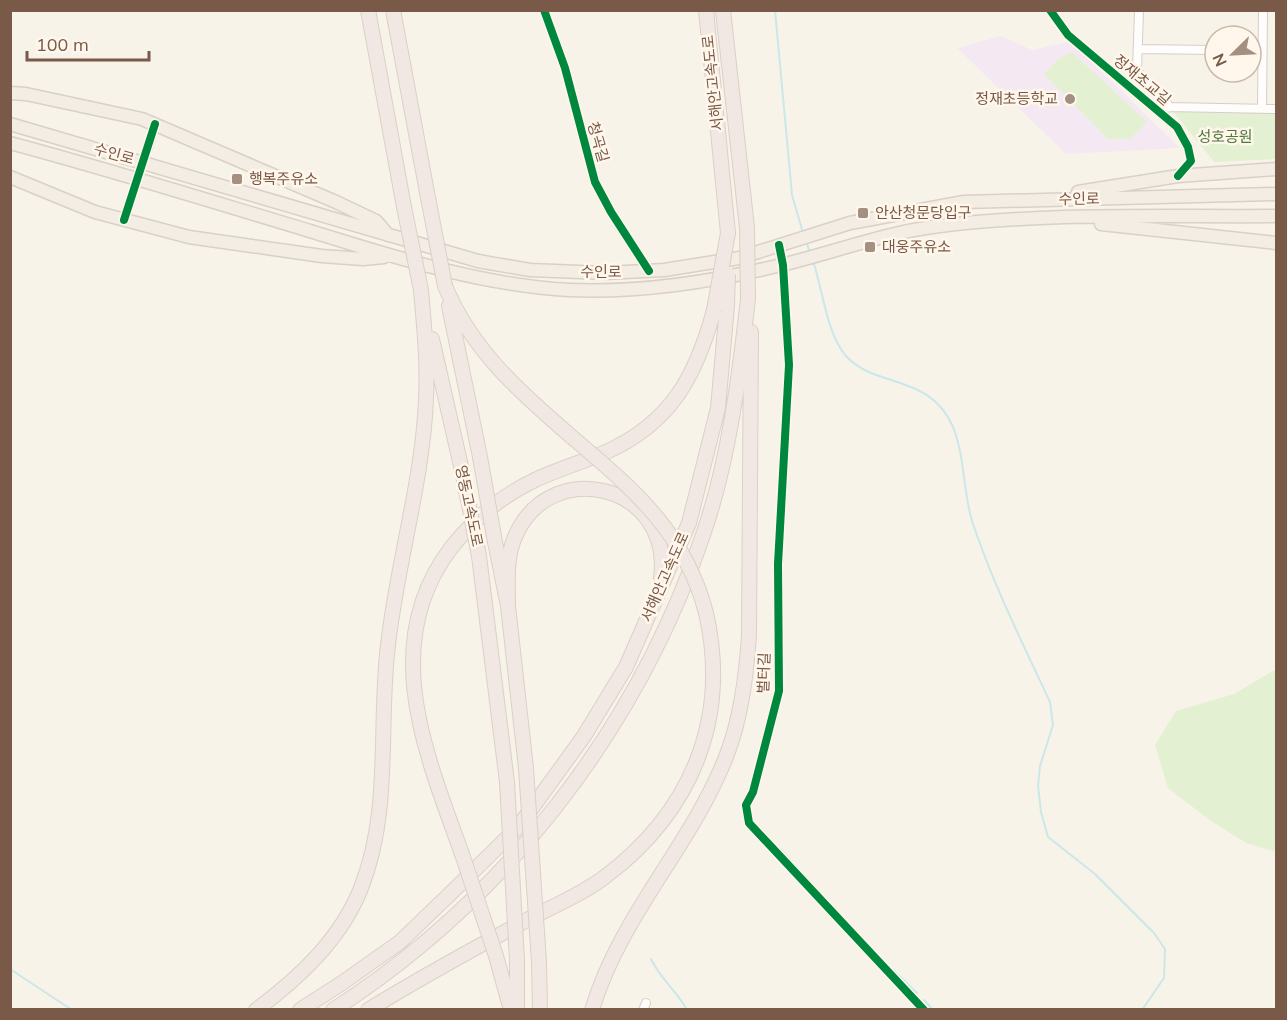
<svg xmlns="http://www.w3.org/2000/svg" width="1287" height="1020" viewBox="0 0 1287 1020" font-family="Mulish,'Noto Sans KR',sans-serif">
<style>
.education{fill:#f4e9f2}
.green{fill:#e3f0d2}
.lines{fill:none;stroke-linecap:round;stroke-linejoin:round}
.stream{stroke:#cae7e9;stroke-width:2}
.minor-tunnel{stroke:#d8ccc0;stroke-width:8;stroke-dasharray:8 4;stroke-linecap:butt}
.minor-casing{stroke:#d6cec6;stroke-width:10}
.primary-casing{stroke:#dad0c8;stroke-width:15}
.motorway-casing{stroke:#dad0c8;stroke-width:16}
.minor{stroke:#fefdfc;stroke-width:8}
.primary{stroke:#f3ede4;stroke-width:12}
.motorway{stroke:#f2e8e3;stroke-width:14}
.motorway-bridge-casing{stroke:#dad0c8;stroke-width:16;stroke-linecap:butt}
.motorway-bridge{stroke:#f2e8e3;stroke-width:14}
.cycleway-casing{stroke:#fff7eb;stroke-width:11}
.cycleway{stroke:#00873e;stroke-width:8}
.poi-dot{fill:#a58f80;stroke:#fff7eb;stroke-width:2}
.labels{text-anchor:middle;stroke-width:5;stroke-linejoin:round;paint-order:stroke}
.street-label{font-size:15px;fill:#795947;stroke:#fff7eb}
.poi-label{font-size:15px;fill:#795947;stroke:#fff7eb;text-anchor:start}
.park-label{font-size:15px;fill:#4d7a3b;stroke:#fff7eb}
</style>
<rect width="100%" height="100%" fill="#f8f3e9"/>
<path class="education" d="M 1001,36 L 1032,50 L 1067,42 L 1078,49 L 1180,148 L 1066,154 L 957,48 Z"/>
<path class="green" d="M 1072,52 L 1147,122 L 1130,139 L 1108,139 L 1044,74 L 1060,58 Z
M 1172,110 L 1276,114 L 1276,159 L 1214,162 Z
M 1276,669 L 1276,852 L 1246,843 L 1211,821 L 1168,788 L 1155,745 L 1176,711 L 1234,694 Z"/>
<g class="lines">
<path class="stream" d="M 775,10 L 792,195 L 803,233
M 806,241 L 810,253
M 813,261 C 823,290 826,332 846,356 C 876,389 930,373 953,427 C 965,457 963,491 972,521 C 993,584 1022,642 1050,702 L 1053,725 L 1040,766 L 1038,786 L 1041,812 L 1048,837 L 1095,874 L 1154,933 L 1165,949 L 1164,978 L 1142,1010
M 778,847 L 816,888
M 827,901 L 850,925
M 651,959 C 661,980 676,990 687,1010
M 10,969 L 72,1010
M 892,969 L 917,993
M 924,1000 L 933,1010"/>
<path class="minor-tunnel" d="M 132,195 L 148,148"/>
<defs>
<path id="minor" d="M 544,10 L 565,68 L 595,182 L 611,212 L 649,271
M 1050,10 L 1068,35 L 1177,127 L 1188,147 L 1191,161 L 1178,176
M 1139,10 L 1137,71 L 1170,107
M 1138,49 L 1215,50
M 1251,51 L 1262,51
M 1262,109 L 1263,10
M 1158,111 L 1170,107 L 1276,109
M 148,148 L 155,124
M 124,220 L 132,195
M 779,245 L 783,265 L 789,365 L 778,564 L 779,691 L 753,792 L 746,805 L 749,823 L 924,1010
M 643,1010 L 646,1003"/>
<path id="primary" d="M 10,93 L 26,94 L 142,119 L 336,202 L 376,221 L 388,235
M 10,124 L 478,261 L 530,270 L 605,273 L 664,270 L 739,258 L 850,223 L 964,202 L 1276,194
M 10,143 C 111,170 210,201 310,231 C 394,257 480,285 569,290 C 640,293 712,282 781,265 C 832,253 881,234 932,227 C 1046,212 1163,217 1276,216
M 10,177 L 95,212 L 189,237 L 322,256 L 363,259 L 384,257
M 1078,192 L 1178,176 L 1276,169
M 1101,224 L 1276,243"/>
<path id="motorway" d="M 368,10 L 404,207
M 393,10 L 429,203
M 706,10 L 728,233
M 723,10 L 747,228
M 445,286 C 472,351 521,393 573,438
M 449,306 L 480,457
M 432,339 L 463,475
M 495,542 L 508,606 L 526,768
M 479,556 L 507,782
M 508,606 C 508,585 506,562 513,542 C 545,453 674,483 661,578
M 462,854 C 426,754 378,644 451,548 C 474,519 501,496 535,480 C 558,469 583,462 606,452 C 671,423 696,376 714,310
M 496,956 L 511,1010
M 517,960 L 517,1009
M 539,962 L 540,1010
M 256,1010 C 299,978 341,939 361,888 C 392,810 378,726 388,645 C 397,564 423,479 426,399 C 428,362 424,326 421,290
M 300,1010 L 342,983 L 400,942 L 454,890 L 519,826 L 584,736 L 626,667 L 689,523 L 718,408 L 727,306
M 333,1010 C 506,899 637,729 703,535 C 729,460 739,378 748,299
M 368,1010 C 420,978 473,949 527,920 C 553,906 583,894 606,876 C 692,811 730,718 706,613
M 592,1010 C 620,916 691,846 726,757 C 741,719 746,677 749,636 L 751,332"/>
</defs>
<use href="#minor" class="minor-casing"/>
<use href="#primary" class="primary-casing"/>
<use href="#motorway" class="motorway-casing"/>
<use href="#minor" class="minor"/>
<use href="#primary" class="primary"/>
<use href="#motorway" class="motorway"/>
<defs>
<path id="motorway-bridge" d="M 429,203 L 445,286
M 404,207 L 421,290
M 747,228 L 748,299
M 727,306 L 728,274
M 714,310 L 728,233
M 573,438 C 634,490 685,532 706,613
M 480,457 L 495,542
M 463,475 L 479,556
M 526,768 L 539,962
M 507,782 L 517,960
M 462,854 L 496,956"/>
</defs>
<use href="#motorway-bridge" class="motorway-bridge-casing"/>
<use href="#motorway-bridge" class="motorway-bridge"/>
<defs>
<path id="cycleway" d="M 544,10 L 565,68 L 595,182 L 611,212 L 649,271
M 1050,10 L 1068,35 L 1177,127 L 1188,147 L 1191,161 L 1178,176
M 124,220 L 155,124
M 779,245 L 783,265 L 789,365 L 778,564 L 779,691 L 753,792 L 746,805 L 749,823 L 924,1010"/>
</defs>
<use href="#cycleway" class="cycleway-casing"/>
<use href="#cycleway" class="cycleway"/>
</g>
<g class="poi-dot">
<circle cx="1070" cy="99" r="6"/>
<rect x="231" y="173" width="12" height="12" rx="3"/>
<rect x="857" y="207" width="12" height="12" rx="3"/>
<rect x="864" y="241" width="12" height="12" rx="3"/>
</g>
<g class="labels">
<g class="street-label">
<text transform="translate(1142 80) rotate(40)" y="5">정재초교길</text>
<text transform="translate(713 83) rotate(-96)" y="5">서해안고속도로</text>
<text transform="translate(598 142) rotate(74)" y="5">청곡길</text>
<text transform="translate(114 154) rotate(16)" y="5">수인로</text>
<text transform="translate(1079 199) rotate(-1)" y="5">수인로</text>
<text x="601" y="277">수인로</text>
<text transform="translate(469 506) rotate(78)" y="5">영동고속도로</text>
<text transform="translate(665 577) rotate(-66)" y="5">서해안고속도로</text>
<text transform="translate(764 673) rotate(-88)" y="5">벌터길</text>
</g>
<g class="poi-label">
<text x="1058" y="104" text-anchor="end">정재초등학교</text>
<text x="249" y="184">행복주유소</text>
<text x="875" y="218">안산청문당입구</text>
<text x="882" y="252">대웅주유소</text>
</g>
<g class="park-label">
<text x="1225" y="142">성호공원</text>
</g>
</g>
<rect width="1287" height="1020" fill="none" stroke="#795947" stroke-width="24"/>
<g transform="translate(1233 54) rotate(246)"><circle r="28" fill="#fff7eb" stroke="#c9b8a9" stroke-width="1.5"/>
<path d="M0-4.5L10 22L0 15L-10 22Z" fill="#a58f80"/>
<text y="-9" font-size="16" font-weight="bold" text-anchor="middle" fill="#795947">N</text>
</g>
<path d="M27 51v9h122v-9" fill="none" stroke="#795947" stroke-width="3"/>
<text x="36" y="51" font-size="18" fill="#795947" stroke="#fff7eb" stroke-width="4.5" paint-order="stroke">100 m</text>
</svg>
